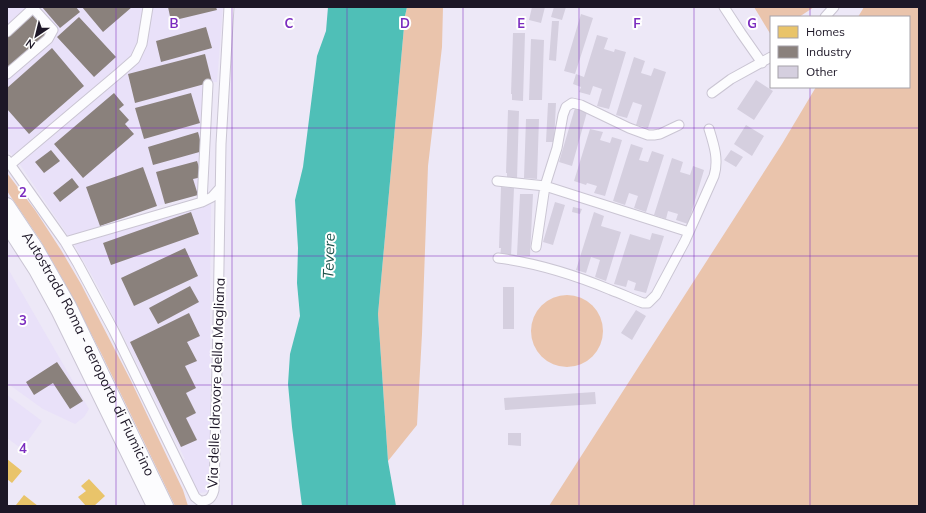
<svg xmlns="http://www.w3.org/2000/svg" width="926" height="513" viewBox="0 0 926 513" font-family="Mulish,sans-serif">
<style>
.built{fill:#e9e1f9}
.green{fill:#eac4ac}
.water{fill:#4fbfb7}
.homes{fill:#e9c46a}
.industry{fill:#8a817c}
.building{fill:#d5cfdf}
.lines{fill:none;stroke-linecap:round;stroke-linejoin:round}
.minor-casing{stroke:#cac5d3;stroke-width:11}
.highway-casing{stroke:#cac5d3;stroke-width:16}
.minor{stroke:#fcfcfe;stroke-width:9}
.highway{stroke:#fcfcfe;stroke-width:14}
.grid{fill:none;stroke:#7b2cbf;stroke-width:1;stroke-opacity:0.55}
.labels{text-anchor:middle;stroke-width:4;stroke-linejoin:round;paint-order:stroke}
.street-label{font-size:14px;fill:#1d1727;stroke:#fff}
.water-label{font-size:15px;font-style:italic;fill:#1d554d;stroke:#fff}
.grid-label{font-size:13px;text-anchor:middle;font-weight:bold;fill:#7b2cbf;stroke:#fff;stroke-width:4;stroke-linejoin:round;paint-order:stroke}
</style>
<rect width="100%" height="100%" fill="#ede8f7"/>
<path class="built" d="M 7,7 L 223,7 L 217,82 L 212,82 L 203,85 L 203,151 L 200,152 L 202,177 L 198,195 L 157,206 L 69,237 L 21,166 L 7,149 Z
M 211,204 L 210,303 L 210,492 L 198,493 L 181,461 L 185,459 L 100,290 L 74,244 Z
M 7,267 L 89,409 L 84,417 L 75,424 L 43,409 L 7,383 Z
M 7,395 L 42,421 L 22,449 L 7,438 Z"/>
<path class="green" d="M 407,7 L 443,7 L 442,47 L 428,166 L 422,334 L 417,425 L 388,461 L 378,314 L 405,16 Z
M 754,7 L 814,7 L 799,17 L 771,17 L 771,35 Z
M 864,7 L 919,7 L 919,506 L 549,506 L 782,144 L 816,87 L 909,87 L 909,17 L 858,17 Z
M 7,173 L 35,210 L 61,250 L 81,284 L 131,381 L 183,490 L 188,506 L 175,506 L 101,353 L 63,280 L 40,240 L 7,191 Z
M531 331a36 36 0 1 1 72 0a36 36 0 1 1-72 0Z"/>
<path class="water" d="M 328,7 L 407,7 L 405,16 L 378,314 L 388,461 L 396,506 L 302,506 L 292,427 L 288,384 L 290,354 L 300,316 L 297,283 L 298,248 L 295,200 L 303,167 L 317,56 L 326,31 Z"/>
<path class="homes" d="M 7,459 L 22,471 L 12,483 L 7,479 Z
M 89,479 L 105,496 L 94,506 L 86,506 L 78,497 L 86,491 L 81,486 Z
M 24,495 L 38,506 L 18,506 L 16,505 Z"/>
<path class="industry" d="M 42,7 L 76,7 L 80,12 L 60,28 Z
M 82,7 L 132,7 L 103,32 Z
M 168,7 L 216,7 L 217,10 L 171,21 Z
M 31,13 L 48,33 L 7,70 L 7,35 Z
M 79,17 L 116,57 L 94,77 L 57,37 Z
M 206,27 L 212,48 L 161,62 L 156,41 Z
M 52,48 L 84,86 L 29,134 L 7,109 L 7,88 Z
M 205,54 L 212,82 L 135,103 L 128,74 Z
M 114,93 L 124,105 L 119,109 L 129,120 L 125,124 L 134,134 L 83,178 L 54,144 Z
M 191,93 L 200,123 L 144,139 L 135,108 Z
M 198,132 L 203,151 L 153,165 L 148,147 Z
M 51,150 L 60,161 L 44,173 L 35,162 Z
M 197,161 L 202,177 L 193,179 L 198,195 L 165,204 L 156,172 Z
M 143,167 L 157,206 L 100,226 L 86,187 Z
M 72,178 L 79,187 L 60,202 L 53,193 Z
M 191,212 L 199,234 L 111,265 L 103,243 Z
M 185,248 L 198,276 L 134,306 L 121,278 Z
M 190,286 L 199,302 L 158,324 L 149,308 Z
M 189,313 L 200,336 L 187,342 L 197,361 L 185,366 L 196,388 L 186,393 L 196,413 L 186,418 L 197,440 L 181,447 L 130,342 Z
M 57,362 L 83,401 L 70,409 L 53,383 L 34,395 L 26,382 Z"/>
<path class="building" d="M 532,7 L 545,7 L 541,23 L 529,20 Z
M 554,7 L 566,7 L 562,20 L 551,17 Z
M 581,14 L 593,18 L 575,74 L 564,71 Z
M 552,21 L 559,21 L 556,61 L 549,60 Z
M 513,33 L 525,33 L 523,101 L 512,100 L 512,94 L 511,94 Z
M 597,35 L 608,38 L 604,49 L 614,52 L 615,49 L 626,52 L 609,109 L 597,106 L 602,89 L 593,86 L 590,95 L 579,92 L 581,87 L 573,84 L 576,74 L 584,77 Z
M 531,39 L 544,40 L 542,100 L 529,100 Z
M 634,57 L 645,61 L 641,73 L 651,76 L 654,68 L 666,72 L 648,128 L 636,125 L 642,105 L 633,102 L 627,118 L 616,115 Z
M 756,80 L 773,91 L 754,120 L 737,109 Z
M 548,103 L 556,103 L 554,142 L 546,142 Z
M 575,108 L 587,112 L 572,166 L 559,162 Z
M 508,110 L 519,111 L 517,179 L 507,179 L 507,173 L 506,173 Z
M 526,119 L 539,119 L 537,179 L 524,178 Z
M 746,125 L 764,136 L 752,156 L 734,144 Z
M 590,129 L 603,132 L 600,140 L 610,143 L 612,137 L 622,140 L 605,196 L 594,193 L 597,186 L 587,183 L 586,185 L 574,181 Z
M 631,144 L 643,148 L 639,160 L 648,162 L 652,151 L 664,155 L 646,212 L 634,208 L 638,196 L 629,193 L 625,205 L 613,201 Z
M 731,150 L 743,157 L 736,167 L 724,160 Z
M 672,158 L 683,162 L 680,172 L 690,175 L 693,166 L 704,170 L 688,224 L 676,220 L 678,214 L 668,211 L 666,219 L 654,215 Z
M 501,187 L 514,188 L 511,257 L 500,257 L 501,248 L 499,248 Z
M 520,194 L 533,194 L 530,256 L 517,255 Z
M 555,202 L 565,205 L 553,245 L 543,242 Z
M 573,207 L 582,209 L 580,214 L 572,212 Z
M 594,212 L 604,216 L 601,226 L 621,232 L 606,281 L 595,277 L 600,260 L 591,257 L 586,273 L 576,270 Z
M 652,233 L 664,236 L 646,293 L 634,290 L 636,283 L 628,280 L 626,287 L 614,284 L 630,234 L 650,240 Z
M 503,287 L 514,287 L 514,329 L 503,329 Z
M 636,310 L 646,316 L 632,340 L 621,333 Z
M 595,392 L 596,404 L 505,410 L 504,398 Z
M 508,433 L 521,433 L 521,446 L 508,445 Z"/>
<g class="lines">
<defs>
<path id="minor" d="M 724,7 L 741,33 L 762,63
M 825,17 L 834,7
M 7,32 L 33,8 L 53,30 L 48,39 L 7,74
M 712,93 L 731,79 L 771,57
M 7,160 L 65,242 L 78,264 L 114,331 L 195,497 L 200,501 C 209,501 212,498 214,490 L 218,325 L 221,144 L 229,7
M 11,164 L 119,73 L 135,59 L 142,44 L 148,7
M 497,181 L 545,186 L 689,232
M 202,202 L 212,197 L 220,188
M 65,242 L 202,202 L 208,84
M 536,247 L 545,186 L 557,148 L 563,115 L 566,107 L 572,103 L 581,105 L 629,128 L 648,135 L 654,135 L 660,134 L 679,125
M 498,258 C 537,263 575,275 611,290 C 622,294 632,299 643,303 L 648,303 L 656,295 L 685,241 L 714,176 C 719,160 714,145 709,129"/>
<g id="highway">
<path id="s1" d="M 7,205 L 37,250 L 69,306 L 166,506"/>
<path d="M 7,225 L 36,270 L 59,312 L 154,506"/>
</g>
</defs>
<use href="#minor" class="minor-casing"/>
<use href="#highway" class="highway-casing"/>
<use href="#minor" class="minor"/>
<use href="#highway" class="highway"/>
</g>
<path class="grid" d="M 116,7 L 116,506M 232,7 L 232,506M 347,7 L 347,506M 463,7 L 463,506M 579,7 L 579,506M 694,7 L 694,506M 810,7 L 810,17M 810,87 L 810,506M 7,128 L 919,128M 7,256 L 919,256M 7,385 L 919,385"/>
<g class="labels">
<g class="street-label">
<text dy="5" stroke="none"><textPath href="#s1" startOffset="170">Autostrada Roma - aeroporto di Fiumicino</textPath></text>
<text transform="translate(216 383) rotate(-88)" y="5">Via delle Idrovore della Magliana</text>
</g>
<g class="water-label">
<text transform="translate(329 256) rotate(-88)" y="5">Tevere</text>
</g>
</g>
<g class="grid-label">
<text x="174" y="28">B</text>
<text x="289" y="28">C</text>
<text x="405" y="28">D</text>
<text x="521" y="28">E</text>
<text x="637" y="28">F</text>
<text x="752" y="28">G</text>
<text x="23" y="197">2</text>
<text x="23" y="325">3</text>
<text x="23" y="453">4</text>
</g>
<rect width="926" height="513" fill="none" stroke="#1d1727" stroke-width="16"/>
<rect x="770" y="16" width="140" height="72" fill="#ffffff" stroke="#a5a2a9"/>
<rect x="778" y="26" width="20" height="12" fill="#e9c46a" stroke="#a5a2a9"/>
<text x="806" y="36" font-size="12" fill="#1d1727">Homes</text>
<rect x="778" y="46" width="20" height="12" fill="#8a817c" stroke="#a5a2a9"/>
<text x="806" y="56" font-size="12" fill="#1d1727">Industry</text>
<rect x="778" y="66" width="20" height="12" fill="#d5cfdf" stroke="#a5a2a9"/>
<text x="806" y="76" font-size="12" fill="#1d1727">Other</text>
<g transform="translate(36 36) rotate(215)" stroke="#ffffff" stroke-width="3" paint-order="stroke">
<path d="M0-3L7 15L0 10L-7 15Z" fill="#1d1727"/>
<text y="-6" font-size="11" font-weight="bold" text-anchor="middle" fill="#1d1727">N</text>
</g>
</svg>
